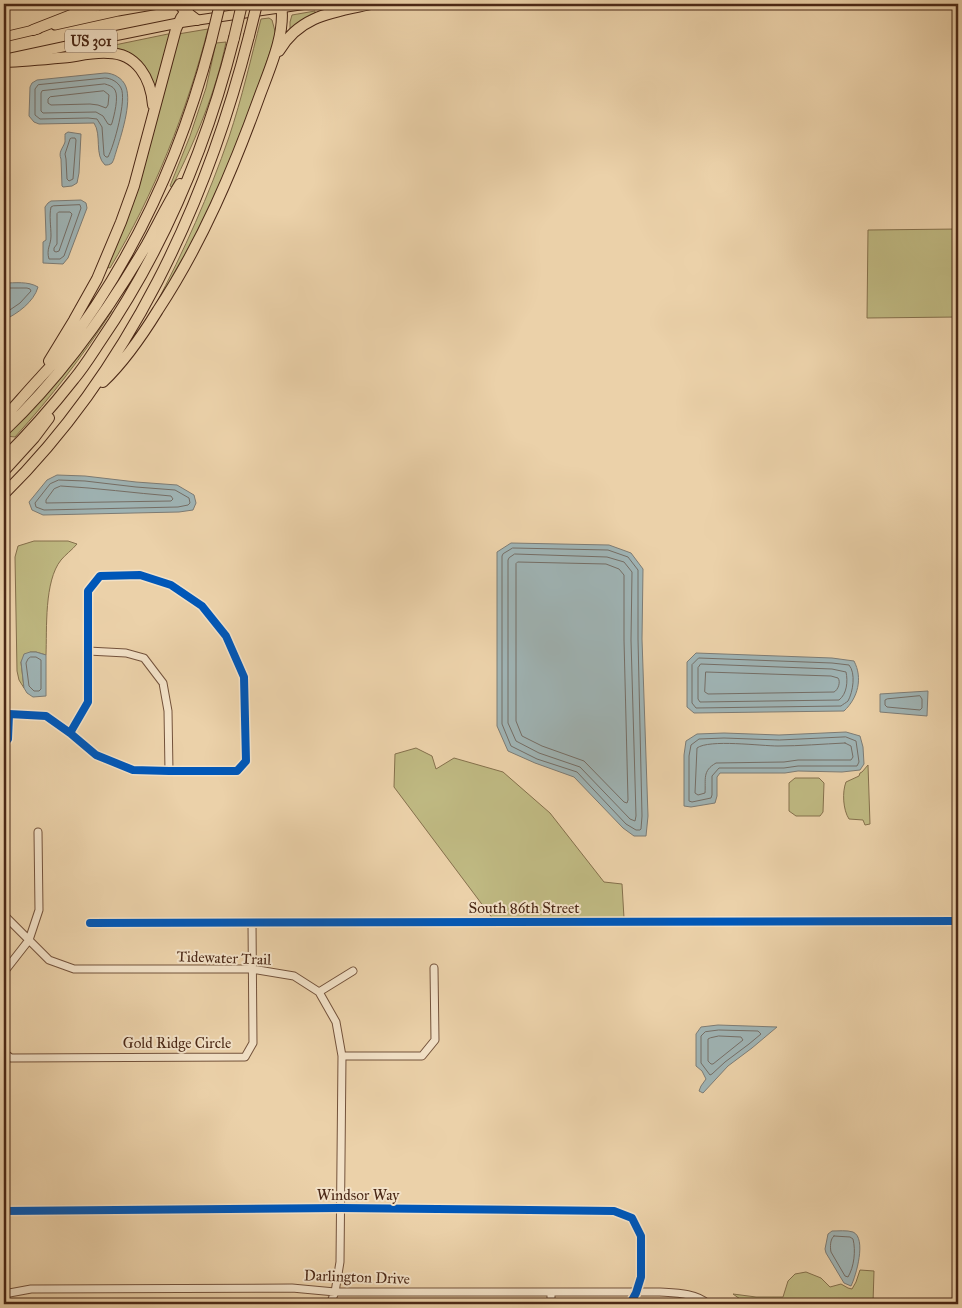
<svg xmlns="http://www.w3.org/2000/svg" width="962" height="1308" viewBox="0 0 962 1308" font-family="'IM FELL Great Primer',serif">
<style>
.green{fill:#bfb982;stroke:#85704c}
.water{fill:#9fb4b5;stroke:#7d7c75}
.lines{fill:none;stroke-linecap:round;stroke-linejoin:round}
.shore{stroke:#756e66;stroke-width:1}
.minor-casing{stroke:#73523b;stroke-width:9}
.major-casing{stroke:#4b2816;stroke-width:11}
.highway-casing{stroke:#4b2816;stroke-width:12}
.minor{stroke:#f2e1c7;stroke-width:7}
.major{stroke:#ebd1a9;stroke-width:9}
.highway{stroke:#ebd1a9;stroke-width:10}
.highway-bridge-casing{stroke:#4b2816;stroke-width:12;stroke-linecap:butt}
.highway-bridge{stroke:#ebd1a9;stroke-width:10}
.cycleway-casing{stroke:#f2e1c7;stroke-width:11}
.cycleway{stroke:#0057b8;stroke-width:8}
.labels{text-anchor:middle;stroke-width:4;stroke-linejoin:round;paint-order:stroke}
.shield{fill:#f2e1c7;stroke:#7d604b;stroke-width:1}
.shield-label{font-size:14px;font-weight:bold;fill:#4b2816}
.street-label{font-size:15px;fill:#4b2816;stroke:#f2e1c7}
</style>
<rect width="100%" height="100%" fill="#ebd1a9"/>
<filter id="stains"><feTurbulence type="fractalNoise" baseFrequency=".004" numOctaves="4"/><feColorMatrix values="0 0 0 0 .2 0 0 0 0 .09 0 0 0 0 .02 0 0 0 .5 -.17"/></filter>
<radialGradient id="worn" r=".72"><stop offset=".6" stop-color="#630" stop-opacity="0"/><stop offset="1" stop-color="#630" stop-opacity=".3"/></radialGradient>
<path class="green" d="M 315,11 L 315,15 L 290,31 L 290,22 L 292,15 Z
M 269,18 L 272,20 L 276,35 L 231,166 L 189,254 L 155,306 C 184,251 209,195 229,137 C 242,98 251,58 261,19 Z
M 208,29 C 187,111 154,195 110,268 L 106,267 L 178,34 Z
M 168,34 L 171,34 L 156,92 L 147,72 L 105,51 L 105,47 Z
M 226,42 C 216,92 195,141 172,187 L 170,186 L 190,136 L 206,88 L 216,43 Z
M 958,229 L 958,317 L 867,318 L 868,230 Z
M 110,310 L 112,311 C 82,357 52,396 15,437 L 6,436 Z
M 34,541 L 68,541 L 77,544 C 72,550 65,555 61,560 C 44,581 47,629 46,655 L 36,652 L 30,652 L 21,662 L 24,688 L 19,680 L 17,671 L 15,557 L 18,546 Z
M 416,748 L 432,756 L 436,769 L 454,758 L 503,772 L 550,813 L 604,882 L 622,884 L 624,918 L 493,919 L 394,787 L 395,754 Z
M 868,765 L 870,824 L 865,825 L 863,820 L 849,819 C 843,810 842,792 846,782 L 859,776 L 860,773 L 862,772 Z
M 795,778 L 819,778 L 824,783 L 823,812 L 820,816 L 796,816 L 789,811 L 789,783 Z
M 860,1270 L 874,1271 L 873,1303 L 839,1304 L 747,1304 L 733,1294 L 756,1297 L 783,1297 L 788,1281 L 795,1274 L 806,1272 L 821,1278 L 830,1287 L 841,1284 L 848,1288 L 852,1289 L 856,1282 Z"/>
<path class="water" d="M 105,73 C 113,73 123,78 126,87 C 132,103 121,136 116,152 C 115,155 114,160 112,163 C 109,165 108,165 105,165 C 94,155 102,135 94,123 L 39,124 L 34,122 L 29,116 L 30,87 L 32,83 L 37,80 Z
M 68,132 L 81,134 L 79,173 L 77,183 L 72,186 L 63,187 L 62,186 L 61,159 C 58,152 63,148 65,142 C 65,141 65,135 65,134 Z
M 81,200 L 86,203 L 87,208 L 68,258 L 63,264 L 43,263 L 43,242 L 46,240 L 46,236 L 45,207 L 48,203 L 51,201 Z
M 4,283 C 15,283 28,281 38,287 C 34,302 17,314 4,320 Z
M 57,475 L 85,476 L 136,482 L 177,485 L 194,495 L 196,503 L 193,510 L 179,512 L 43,515 L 32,510 L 29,502 L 47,480 Z
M 511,543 L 609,545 L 631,553 L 643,569 L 642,639 L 648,816 L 646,836 L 634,836 L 623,828 L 574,777 L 535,763 L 508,751 L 497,726 L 497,552 Z
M 30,652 L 36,652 L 46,655 L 46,696 L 33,697 L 27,693 L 24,688 L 21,662 L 24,654 Z
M 696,653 L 832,658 L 854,661 C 863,678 858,698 844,711 L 694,713 L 687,707 L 687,662 Z
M 928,691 L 927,716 L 880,712 L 880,694 Z
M 846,732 L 860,736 L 863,747 L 864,764 L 860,770 L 842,772 L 798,771 L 785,773 L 720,773 L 717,777 L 717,796 L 715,803 L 691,807 L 684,806 L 684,755 L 686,741 L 697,734 L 724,733 L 779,735 Z
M 718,1025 L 777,1027 L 752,1048 L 728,1066 L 703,1093 L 699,1091 L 701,1086 L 706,1079 L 702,1071 L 696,1066 L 696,1034 L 701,1027 Z
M 832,1231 C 838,1231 847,1230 853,1232 C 867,1238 856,1276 851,1286 L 844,1283 L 826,1253 L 825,1249 L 828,1234 Z"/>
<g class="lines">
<path class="shore" d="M 105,78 C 111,78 118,82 121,88 C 127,99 114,146 108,157 L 106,157 L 104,155 L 102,127 L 97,119 L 88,118 L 40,119 L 35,115 L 35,89 L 38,85 Z
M 105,84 C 108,85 113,86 115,90 C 119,97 114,116 112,123 L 111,125 L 108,124 L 103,116 L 96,112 L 43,113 L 41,111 L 41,93 L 42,91 Z
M 104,91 L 109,95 L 108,105 L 106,108 L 98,105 L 90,104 L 51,105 L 48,103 L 48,99 L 50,97 Z
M 72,138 L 75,138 L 76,140 L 73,179 L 69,181 L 67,179 L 66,159 L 65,154 L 70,139 Z
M 80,205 L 81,208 L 64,256 L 60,259 L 49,259 C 46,249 51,245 51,236 C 51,226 49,216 51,207 L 53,206 Z
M 59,212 L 70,212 L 72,214 L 59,251 L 56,252 L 54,251 L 54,248 L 57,244 L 57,214 Z
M 4,288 L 27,288 L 30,289 L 31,291 L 20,303 L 4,314
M 59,480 L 85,481 L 136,487 L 175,490 L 189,498 L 190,503 L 188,505 L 178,507 L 44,510 L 36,507 L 35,503 L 50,484 Z
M 61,486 C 97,488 134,493 171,496 L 173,499 L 171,501 L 46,503 L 46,500 L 54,489 Z
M 513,548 L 608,550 L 628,557 L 638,570 L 638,639 L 642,816 L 641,829 L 640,830 L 636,830 L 626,824 L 577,772 L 537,759 L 511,746 L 502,724 L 502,556 L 503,554 Z
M 515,554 L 607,557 L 624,562 L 632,572 L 631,640 L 636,816 L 635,821 L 630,819 L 580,767 L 539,753 L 516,741 L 508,723 L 508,560 L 509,558 Z
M 518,562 L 606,564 L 619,569 L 624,575 L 624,640 L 628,800 L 627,803 L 624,802 L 584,761 L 542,746 L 522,736 L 516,721 L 516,564 Z
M 31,657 L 36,657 L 41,660 L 41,689 L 39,691 L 34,691 L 29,686 L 26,663 L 28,659 Z
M 699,658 L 832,663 L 849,665 C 856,673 853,692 848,701 C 847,702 842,705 841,706 L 696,708 L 692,703 L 692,665 Z
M 701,664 L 832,669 L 846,672 C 848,681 847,694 839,700 L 700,702 L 698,699 L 698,668 Z
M 706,672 L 831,676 L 838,678 C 841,682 838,690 834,692 L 708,694 L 705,692 Z
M 920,696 L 922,699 L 922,708 L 920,710 L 887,707 L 885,705 L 885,700 L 887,699 Z
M 846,737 L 856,741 L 859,762 L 857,766 L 798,766 L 784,768 L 719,768 L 712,776 L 712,795 L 711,798 L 692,802 L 689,801 L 689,756 L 691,745 L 699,739 L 724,738 L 779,740 Z
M 845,743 L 851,746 L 853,757 L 851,760 L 798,760 L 784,762 L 716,763 C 702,771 706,779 705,793 L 698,795 L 695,793 L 697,748 C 709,739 761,746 778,746 C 800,746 823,744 845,743 Z
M 719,1030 L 758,1031 L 761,1034 L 749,1044 L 725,1062 L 712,1074 L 710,1075 L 701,1063 L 701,1036 L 705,1032 Z
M 719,1036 L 741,1037 L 743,1040 L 713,1064 L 711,1064 L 708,1061 L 708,1039 L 710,1038 Z
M 834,1236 L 850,1237 L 853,1239 C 856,1251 854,1267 848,1277 L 845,1276 L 831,1252 C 830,1247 830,1239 834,1236 Z"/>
<defs>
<path id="minor" d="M 88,651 L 126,653 L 144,658 L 163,683 L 168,711 L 169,771
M 4,744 L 8,739 L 9,714 L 46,716 L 70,733 L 96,755 L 133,770 L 169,771 L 237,771 L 246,761 L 244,677 L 226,636 L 202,606 L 171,585 L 140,575 L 100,576 L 88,591 L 88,702 L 70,733
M 4,915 L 49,960 L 74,969 L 252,969 L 294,976 L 319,992 L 336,1022 L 342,1056 L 340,1262 L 335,1292 L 330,1304
M 90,923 L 958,921
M 4,972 L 29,940 L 39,910 L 38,832
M 319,992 L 353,971
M 4,1053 L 11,1058 L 245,1057 L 253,1043 L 252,923
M 342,1056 L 422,1056 L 435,1040 L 434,968
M 4,1211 L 340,1208 L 614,1211 L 632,1218 L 641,1236 L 641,1277 L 636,1293 L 630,1304
M 4,1294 L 31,1289 L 292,1288 L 335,1292 L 660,1292 C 676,1293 696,1293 708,1304
M 551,1304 L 551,1293
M 922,1304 L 958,1303"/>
<path id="major" d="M 55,25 L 118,11 L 158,4
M 4,37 L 38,29
M 11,58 L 109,37 L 178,23 L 307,4"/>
<path id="highway" d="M 179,4 L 185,11 L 197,20
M 267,9 L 272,4
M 33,30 L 79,12 L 104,4
M 279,51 C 300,15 334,12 371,4
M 4,62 C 26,61 47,59 69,57 C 82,55 95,52 108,53 C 137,53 151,79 153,105
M 49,361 L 74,320 L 97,279 L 121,222 L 134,186 L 176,29 L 181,18 L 191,4
M 103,382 C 125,361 142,336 158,310 C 202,243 233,170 260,95 C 270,68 286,33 281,4
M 4,418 C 16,405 27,392 39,379 C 47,370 55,362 62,353 C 133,261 182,153 211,41
M 4,431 C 61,377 108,311 147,244 C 158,224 168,203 180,184
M 4,458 C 29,433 52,407 74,379 C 84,367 92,354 100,342 C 163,250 207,145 234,38
M 4,471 L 34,438 L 49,418
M 4,494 C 129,370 206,205 249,36"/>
</defs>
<use href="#minor" class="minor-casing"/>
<use href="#major" class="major-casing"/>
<use href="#highway" class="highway-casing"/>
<use href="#minor" class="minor"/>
<use href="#major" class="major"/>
<use href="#highway" class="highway"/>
<defs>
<path id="highway-bridge" d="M 249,36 L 257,4
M 234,38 L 242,4
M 211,41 L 220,4"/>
</defs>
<use href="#highway-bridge" class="highway-bridge-casing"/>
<use href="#highway-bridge" class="highway-bridge"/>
<defs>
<path id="cycleway" d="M 4,744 L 8,739 L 9,714 L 46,716 L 70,733 L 96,755 L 133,770 L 169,771 L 237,771 L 246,761 L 244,677 L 226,636 L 202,606 L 171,585 L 140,575 L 100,576 L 88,591 L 88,702 L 70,733
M 90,923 L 958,921
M 4,1211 L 340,1208 L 614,1211 L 632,1218 L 641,1236 L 641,1277 L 636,1293 L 630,1304"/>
</defs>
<use href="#cycleway" class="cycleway-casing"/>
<use href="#cycleway" class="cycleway"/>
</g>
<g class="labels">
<rect class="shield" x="65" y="29.5" width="52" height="23" rx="4"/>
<g class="shield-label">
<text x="91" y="46">US 301</text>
</g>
<g class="street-label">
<text x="524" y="913">South 86th Street</text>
<text transform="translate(224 958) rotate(2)" y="5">Tidewater Trail</text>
<text x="177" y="1048">Gold Ridge Circle</text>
<text x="358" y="1200">Windsor Way</text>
<text transform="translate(357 1277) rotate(2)" y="5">Darlington Drive</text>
</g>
</g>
<rect width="962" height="1308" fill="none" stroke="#ebd1a9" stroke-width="20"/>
<rect x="5" y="5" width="952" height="1298" fill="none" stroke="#4b2816" stroke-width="2.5"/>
<rect x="10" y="10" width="942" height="1288" fill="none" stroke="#4b2816"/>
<rect width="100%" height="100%" filter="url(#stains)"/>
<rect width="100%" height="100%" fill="url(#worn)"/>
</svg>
